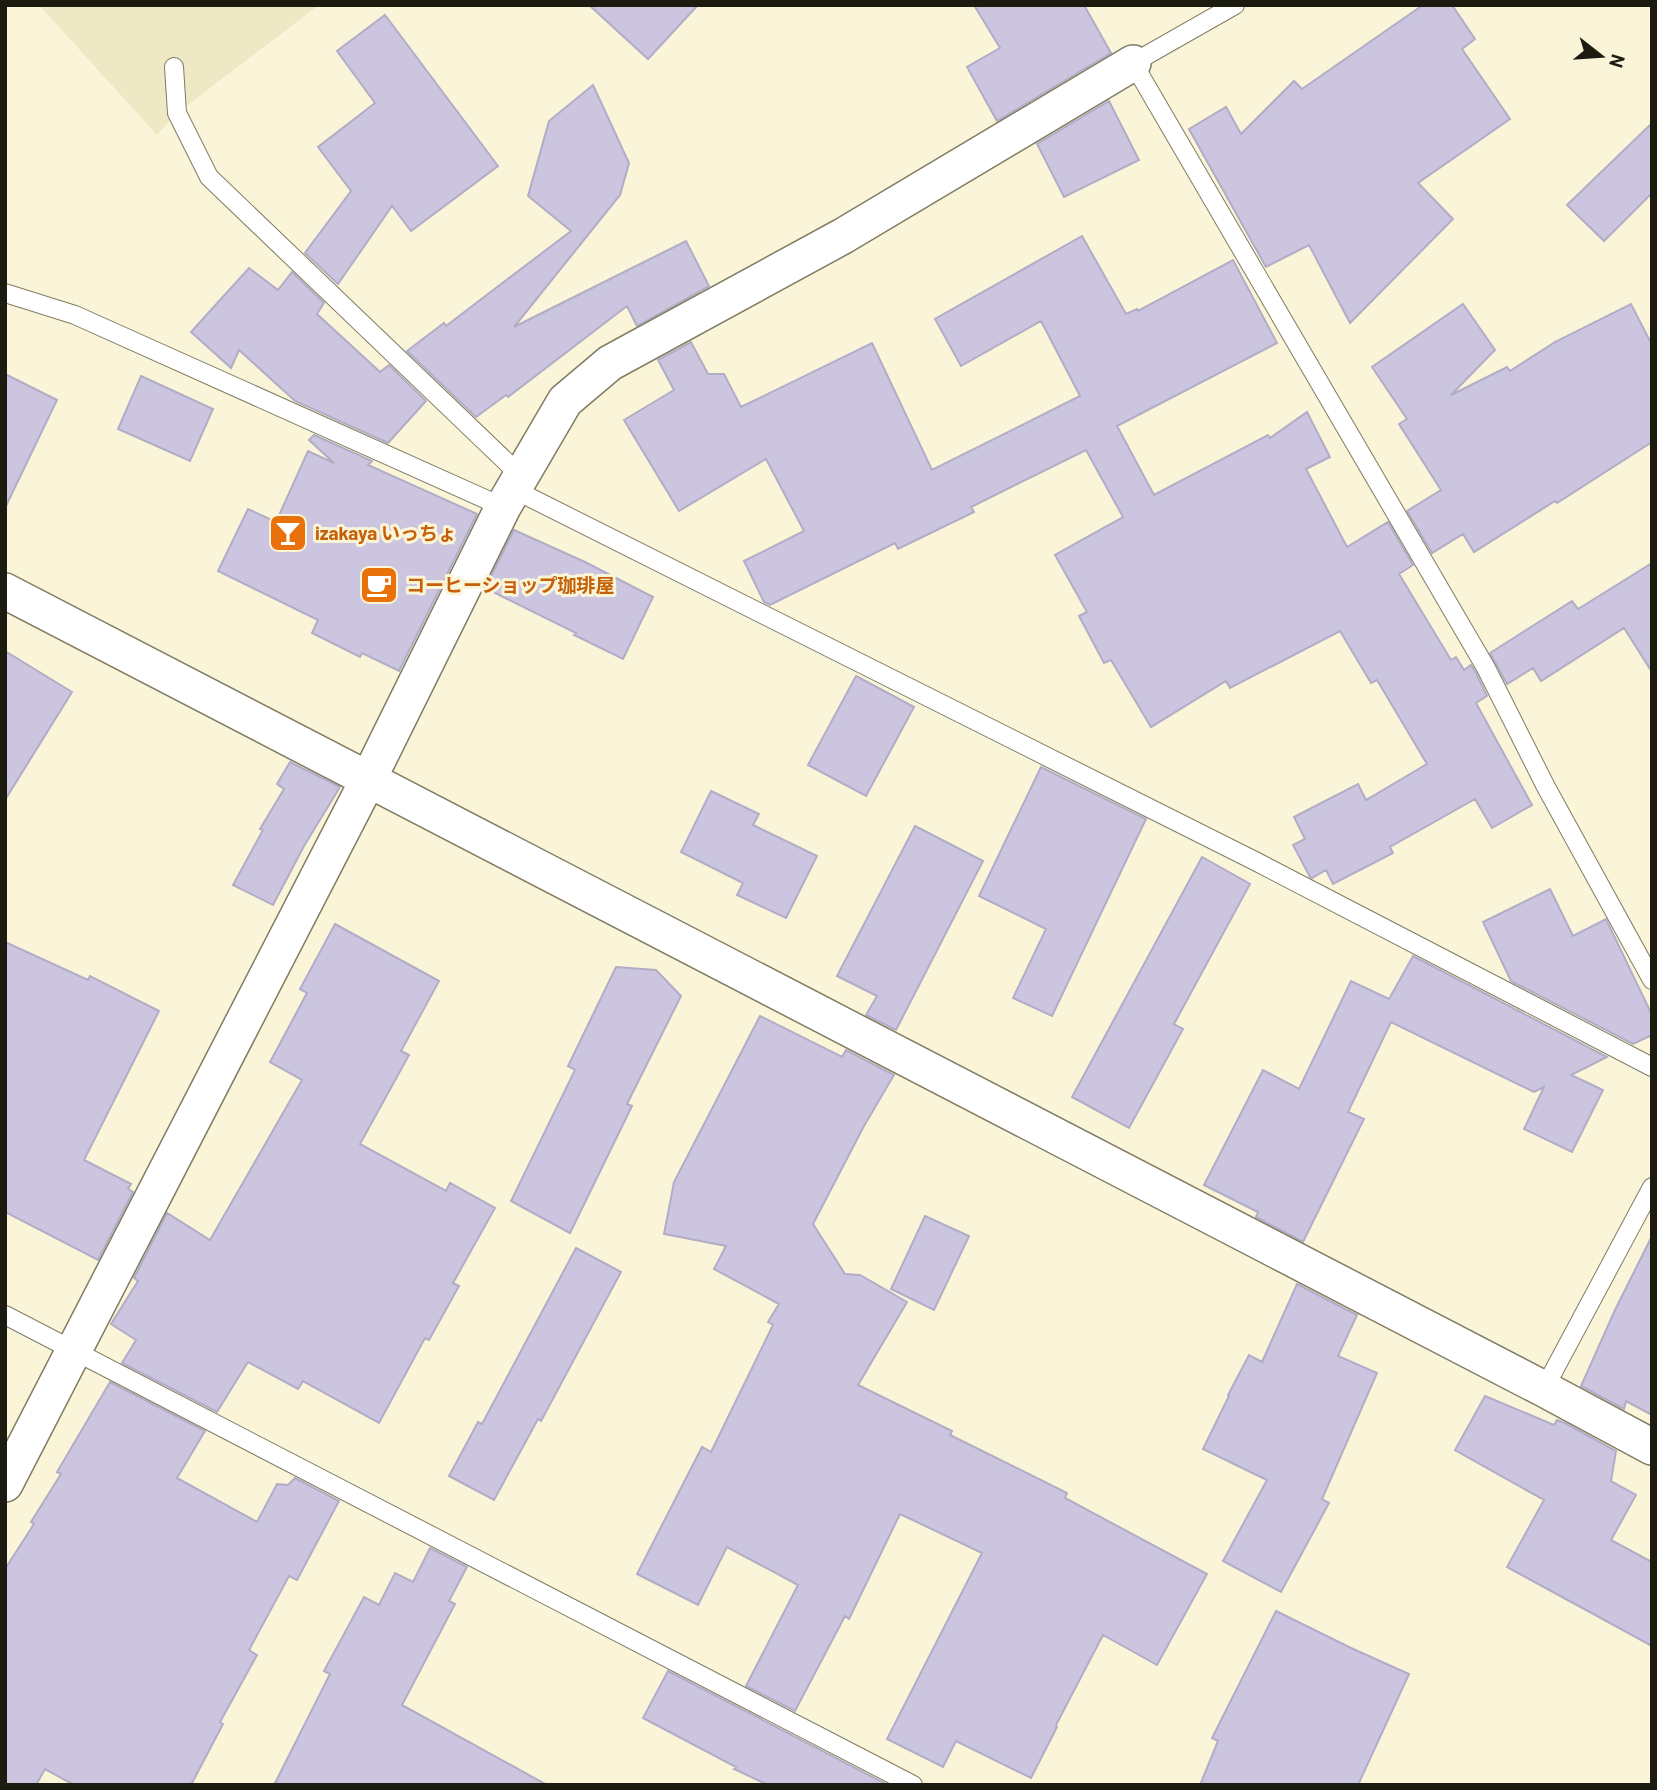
<svg xmlns="http://www.w3.org/2000/svg" width="1657" height="1790" viewBox="0 0 1657 1790" font-family="Barlow,'Noto Sans JP',sans-serif">
<style>
.built{fill:#eee8c4}
.building{fill:#cbc5e0;stroke:#b2acc6;stroke-width:2}
.lines{fill:none;stroke-linecap:round;stroke-linejoin:round}
.lane-casing{stroke:#817c63;stroke-width:20}
.street-casing{stroke:#817c63;stroke-width:38}
.lane{stroke:#fff;stroke-width:18}
.street{stroke:#fff;stroke-width:35}
.labels{text-anchor:middle;stroke-width:6;stroke-linejoin:round;paint-order:stroke}
.food-label{font-size:19px;font-weight:bold;fill:#c56008;stroke:#faf5d8;text-anchor:start}
</style>
<rect width="100%" height="100%" fill="#faf5d8"/>
<path class="built" d="M 39,5 L 319,5 L 177,113 L 157,135 Z"/>
<path class="building" d="M 589,5 L 698,5 L 648,59 Z
M 974,5 L 1084,5 L 1111,53 L 997,121 L 967,67 L 1000,48 Z
M 1423,5 L 1452,5 L 1475,39 L 1462,49 L 1510,119 L 1418,183 L 1453,219 L 1350,323 L 1309,245 L 1266,267 L 1189,129 L 1226,107 L 1241,134 L 1294,81 L 1302,89 Z
M 385,15 L 498,166 L 411,231 L 392,206 L 338,284 L 305,253 L 351,191 L 318,147 L 375,103 L 337,51 Z
M 593,85 L 629,163 L 620,195 L 514,327 L 686,241 L 709,286 L 637,326 L 627,306 L 508,397 L 506,395 L 476,417 L 407,351 L 444,323 L 446,326 L 571,231 L 528,196 L 549,121 Z
M 1109,101 L 1139,160 L 1064,197 L 1037,144 Z
M 1652,123 L 1652,193 L 1604,241 L 1567,205 Z
M 1082,236 L 1126,314 L 1137,309 L 1138,311 L 1233,260 L 1277,343 L 1117,426 L 1154,495 L 1268,435 L 1270,438 L 1307,412 L 1330,457 L 1306,469 L 1347,547 L 1388,522 L 1413,565 L 1399,574 L 1451,660 L 1456,657 L 1464,670 L 1471,665 L 1476,673 L 1487,696 L 1476,703 L 1532,805 L 1492,828 L 1475,799 L 1390,847 L 1393,853 L 1333,884 L 1326,870 L 1312,878 L 1310,877 L 1293,845 L 1305,839 L 1294,817 L 1358,784 L 1366,800 L 1427,764 L 1377,680 L 1371,683 L 1340,631 L 1230,688 L 1226,681 L 1151,727 L 1111,660 L 1104,663 L 1079,616 L 1087,612 L 1055,555 L 1123,517 L 1086,450 L 971,507 L 974,512 L 898,549 L 895,543 L 770,605 L 764,602 L 744,561 L 804,531 L 766,459 L 679,511 L 624,420 L 674,390 L 658,360 L 691,342 L 708,374 L 724,374 L 741,407 L 872,343 L 932,470 L 1080,396 L 1041,321 L 961,366 L 935,319 Z
M 249,268 L 278,290 L 292,272 L 324,303 L 317,314 L 380,372 L 389,365 L 426,401 L 388,443 L 295,401 L 239,350 L 231,368 L 191,332 Z
M 1463,304 L 1495,350 L 1451,395 L 1507,367 L 1510,371 L 1555,342 L 1631,304 L 1652,345 L 1652,442 L 1557,503 L 1555,501 L 1474,552 L 1463,534 L 1432,553 L 1407,511 L 1441,490 L 1399,424 L 1407,419 L 1372,367 Z
M 5,374 L 57,400 L 5,508 Z
M 141,376 L 213,409 L 190,461 L 118,429 Z
M 314,435 L 372,461 L 368,465 L 477,514 L 399,671 L 362,653 L 360,657 L 312,633 L 318,620 L 218,571 L 248,509 L 276,522 L 308,451 L 334,463 L 309,440 Z
M 514,530 L 585,562 L 653,597 L 623,659 L 574,635 L 576,633 L 485,588 Z
M 1652,563 L 1652,672 L 1624,628 L 1541,681 L 1533,668 L 1507,684 L 1490,653 L 1572,601 L 1578,609 Z
M 5,651 L 72,692 L 5,800 Z
M 856,676 L 914,707 L 866,796 L 808,765 Z
M 290,762 L 340,787 L 304,846 L 273,905 L 233,885 L 263,830 L 260,829 L 284,789 L 277,784 Z
M 1041,767 L 1146,819 L 1052,1016 L 1013,998 L 1046,929 L 979,896 Z
M 711,791 L 759,814 L 753,825 L 817,856 L 786,918 L 737,895 L 743,883 L 681,852 Z
M 915,826 L 983,861 L 896,1030 L 866,1015 L 877,996 L 837,976 Z
M 1202,857 L 1250,884 L 1174,1024 L 1183,1029 L 1129,1128 L 1072,1097 Z
M 1550,889 L 1573,936 L 1606,919 L 1652,1015 L 1652,1035 L 1633,1044 L 1511,981 L 1483,922 Z
M 335,924 L 439,981 L 401,1051 L 409,1055 L 360,1144 L 446,1191 L 450,1183 L 495,1208 L 453,1283 L 459,1286 L 429,1340 L 425,1338 L 379,1423 L 303,1381 L 298,1389 L 248,1362 L 217,1412 L 122,1363 L 136,1340 L 111,1324 L 138,1281 L 134,1278 L 167,1213 L 210,1240 L 302,1080 L 270,1062 L 307,993 L 300,989 Z
M 5,942 L 88,980 L 90,976 L 159,1011 L 84,1160 L 131,1184 L 128,1189 L 133,1192 L 98,1260 L 5,1212 Z
M 1413,956 L 1607,1057 L 1571,1075 L 1603,1090 L 1572,1152 L 1524,1129 L 1544,1087 L 1534,1092 L 1391,1022 L 1348,1112 L 1364,1119 L 1303,1242 L 1256,1217 L 1258,1212 L 1204,1185 L 1263,1070 L 1299,1089 L 1351,981 L 1389,999 Z
M 616,967 L 656,970 L 681,996 L 627,1104 L 632,1106 L 570,1233 L 511,1201 L 575,1070 L 568,1066 Z
M 760,1016 L 842,1057 L 846,1050 L 894,1075 L 864,1126 L 813,1224 L 845,1274 L 860,1275 L 907,1302 L 858,1385 L 952,1431 L 950,1435 L 1067,1493 L 1065,1498 L 1207,1574 L 1157,1665 L 1103,1635 L 1056,1725 L 1057,1727 L 1031,1778 L 956,1741 L 943,1767 L 887,1739 L 982,1553 L 900,1514 L 849,1619 L 845,1616 L 795,1711 L 746,1686 L 798,1585 L 727,1547 L 698,1605 L 637,1574 L 702,1447 L 711,1452 L 773,1325 L 768,1322 L 779,1304 L 714,1269 L 726,1246 L 664,1234 L 674,1182 Z
M 925,1216 L 969,1236 L 934,1310 L 891,1289 Z
M 1652,1236 L 1652,1415 L 1626,1401 L 1624,1409 L 1581,1386 L 1615,1310 Z
M 576,1248 L 621,1272 L 541,1421 L 538,1419 L 494,1500 L 449,1476 L 478,1422 L 482,1424 Z
M 1297,1284 L 1357,1315 L 1338,1356 L 1377,1373 L 1322,1499 L 1329,1503 L 1281,1592 L 1223,1561 L 1267,1480 L 1203,1449 L 1229,1396 L 1228,1395 L 1249,1355 L 1262,1362 Z
M 110,1382 L 205,1431 L 177,1478 L 257,1522 L 277,1484 L 288,1485 L 295,1478 L 339,1501 L 297,1580 L 289,1576 L 249,1650 L 257,1655 L 220,1722 L 223,1724 L 191,1785 L 74,1785 L 45,1769 L 36,1785 L 5,1785 L 5,1569 L 34,1524 L 31,1522 L 61,1474 L 57,1472 Z
M 1485,1396 L 1554,1425 L 1557,1420 L 1565,1423 L 1616,1451 L 1611,1481 L 1636,1495 L 1611,1540 L 1652,1562 L 1652,1646 L 1507,1567 L 1544,1500 L 1455,1450 Z
M 430,1548 L 467,1567 L 449,1601 L 455,1604 L 402,1705 L 547,1785 L 274,1785 L 330,1674 L 324,1671 L 364,1597 L 379,1605 L 395,1573 L 413,1582 Z
M 1276,1611 L 1351,1648 L 1409,1674 L 1358,1785 L 1200,1785 L 1218,1741 L 1212,1738 Z
M 668,1671 L 888,1785 L 768,1785 L 734,1769 L 736,1767 L 643,1718 Z"/>
<g class="lines">
<defs>
<path id="lane" d="M 1235,5 L 1133,63 L 1486,668 L 1546,787 L 1652,980
M 174,67 L 177,113 L 209,177 L 521,476
M 5,293 L 75,315 L 503,507
M 513,489 L 1255,861 L 1652,1067
M 5,1315 L 913,1785
M 1544,1389 L 1652,1187"/>
<path id="street" d="M 5,591 L 1544,1389 L 1652,1447
M 5,1484 L 369,778 L 503,507 L 565,401 L 610,363 L 843,236 L 1133,63"/>
</defs>
<use href="#lane" class="lane-casing"/>
<use href="#street" class="street-casing"/>
<use href="#lane" class="lane"/>
<use href="#street" class="street"/>
</g>
<defs>
<symbol id="bar-square" viewBox="-11 -11 22 22"><rect x="-9" y="-9" width="18" height="18" rx="4" fill="#e8710a" stroke="#faf5d8"/><path d="M-6-5H6L.8 .8V4.5H3.5V6h-7V4.5H-.8V.8Z" fill="#fff"/></symbol>
<symbol id="cafe-square" viewBox="-11 -11 22 22"><rect x="-9" y="-9" width="18" height="18" rx="4" fill="#e8710a" stroke="#faf5d8"/><path d="M-5.5-4.5H6V0H3Q3 3.5 0 3.5H-2.5Q-5.5 3.5-5.5 0ZM3-3.2v2h1.7v-2ZM-6 4.5H4V6H-6Z" fill="#fff"/></symbol>
</defs>
<g fill-rule="evenodd">
<use href="#bar-square" x="266" y="511" width="44" height="44"/>
<use href="#cafe-square" x="357" y="563" width="44" height="44"/>
</g>
<g class="labels">
<g class="food-label">
<text x="315" y="540">izakaya いっちょ</text>
<text x="406" y="592">コーヒーショップ珈琲屋</text>
</g>
</g>
<rect width="1657" height="1790" fill="none" stroke="#1c1b10" stroke-width="14"/>
<g transform="translate(1601 56) rotate(107)" stroke="#faf5d8" stroke-width="5" paint-order="stroke">
<path d="M0-5L12 26L0 18L-12 26Z" fill="#1c1b10"/>
<text y="-10" font-size="19" font-weight="bold" text-anchor="middle" fill="#1c1b10">N</text>
</g>
</svg>
